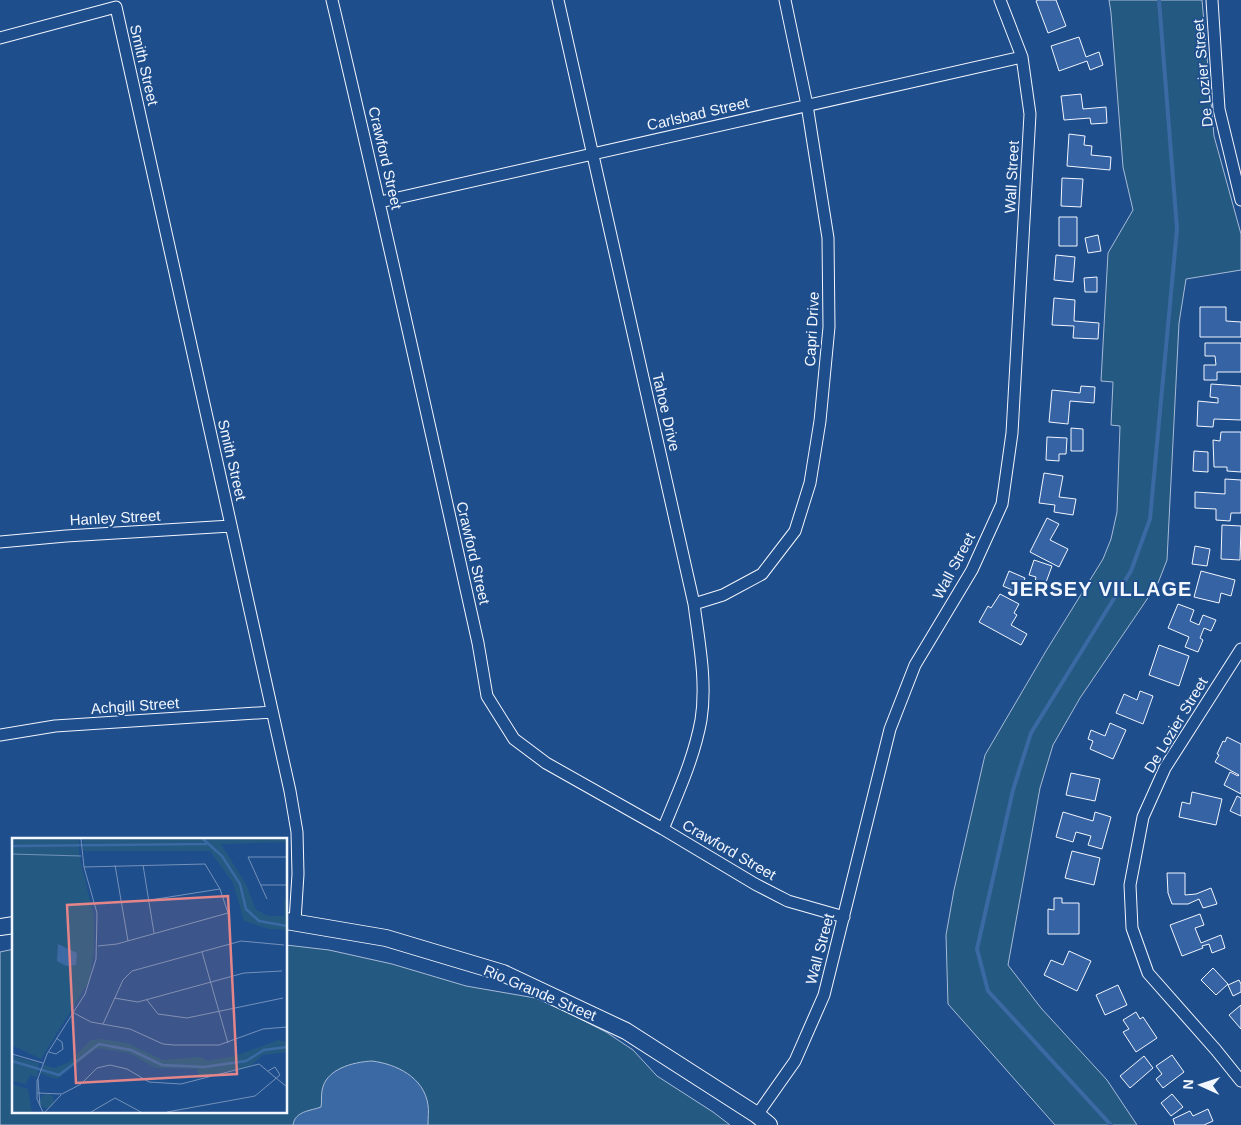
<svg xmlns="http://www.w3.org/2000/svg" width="1241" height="1125" viewBox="0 0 1241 1125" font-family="Arial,sans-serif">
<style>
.green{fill:#245a82;stroke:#a8bbd7}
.water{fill:#3b69a3;stroke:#a8bbd7}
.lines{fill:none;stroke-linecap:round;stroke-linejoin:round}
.stream{stroke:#3b69a3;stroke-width:4}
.building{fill:#3563a3;stroke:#f2f6ff}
.street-casing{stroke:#f2f6ff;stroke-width:13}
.secondary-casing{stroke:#f2f6ff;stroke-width:18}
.street{stroke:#1f4e8c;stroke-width:11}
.secondary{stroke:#1f4e8c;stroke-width:16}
.labels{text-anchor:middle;stroke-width:4;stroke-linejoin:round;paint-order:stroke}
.street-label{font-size:15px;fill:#f2f6ff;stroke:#1f4e8c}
.district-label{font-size:20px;font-weight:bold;letter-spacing:1px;fill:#f2f6ff;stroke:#1f4e8c}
.inset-river{fill:none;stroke:#3b69a3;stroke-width:2.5}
.inset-road{fill:none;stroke:#7391ba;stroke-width:1}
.view{fill:#e38589;fill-opacity:0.15;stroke:#e38589;stroke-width:2.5}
.inset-edge{fill:none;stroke:#f2f6ff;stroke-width:2.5}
</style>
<rect width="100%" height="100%" fill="#1f4e8c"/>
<path class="green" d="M 1109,0 L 1202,0 L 1214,136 L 1241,234 L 1241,270 L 1186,279 L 1179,323 L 1167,560 L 1158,583 L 1080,698 L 1053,745 L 1040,788 L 1008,965 L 1041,1008 L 1107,1080 L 1137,1125 L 1055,1125 L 948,1004 L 946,935 L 954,890 L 985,755 L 1046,651 L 1103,559 L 1111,539 L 1117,512 L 1120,426 L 1111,425 L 1113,382 L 1101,381 L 1108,253 L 1133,210 L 1123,167 L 1111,13 Z
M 286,945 L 329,950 L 392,964 L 466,986 L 541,999 L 606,1032 L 633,1050 L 657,1076 L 713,1112 L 730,1125 L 0,1125 L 0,952 L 14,949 L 14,1111 L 286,1111 Z"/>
<path class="water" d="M 372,1061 C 396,1064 424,1077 428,1105 C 429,1111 428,1118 428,1125 L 293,1125 C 295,1111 310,1111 321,1107 C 322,1102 321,1096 322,1091 C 325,1069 353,1062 372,1061 Z"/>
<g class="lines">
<path class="stream" d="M 1111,1125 L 988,991 L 977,949 L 1013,790 L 1031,733 L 1131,571 L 1150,519 L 1177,229 L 1159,0"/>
</g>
<path class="building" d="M 1038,0 L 1056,0 L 1066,26 L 1048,33 L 1036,1 Z
M 1079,37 L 1086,57 L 1099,52 L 1103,65 L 1090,70 L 1087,61 L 1059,71 L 1051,46 Z
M 1081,94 L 1083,109 L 1106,107 L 1107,123 L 1091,124 L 1090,118 L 1064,120 L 1061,96 Z
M 1069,134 L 1085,136 L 1084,145 L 1092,146 L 1091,155 L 1111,157 L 1110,170 L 1067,166 Z
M 1062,178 L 1083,179 L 1081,207 L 1061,206 Z
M 1059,217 L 1077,217 L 1077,246 L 1059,246 Z
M 1098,235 L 1101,251 L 1088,253 L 1085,238 Z
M 1056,255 L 1075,257 L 1073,282 L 1054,280 Z
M 1097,277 L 1097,292 L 1085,292 L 1084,278 Z
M 1054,298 L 1075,300 L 1074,321 L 1099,323 L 1098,339 L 1073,338 L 1074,326 L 1052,325 Z
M 1200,307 L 1226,307 L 1226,321 L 1241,322 L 1241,337 L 1200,337 Z
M 1205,343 L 1241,343 L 1241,372 L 1217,372 L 1217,380 L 1204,380 L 1204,365 L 1216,365 L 1215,356 L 1205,356 Z
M 1211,384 L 1241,386 L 1241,420 L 1214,419 L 1213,427 L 1197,426 L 1198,401 L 1218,403 L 1218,398 L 1210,397 Z
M 1081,386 L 1095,387 L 1094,403 L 1070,401 L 1068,424 L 1049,422 L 1052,390 L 1080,393 Z
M 1071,428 L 1083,429 L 1083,451 L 1071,451 Z
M 1221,432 L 1241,432 L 1241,472 L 1227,471 L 1227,467 L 1214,467 L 1213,440 L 1220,441 Z
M 1047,437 L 1067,438 L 1066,454 L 1059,454 L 1059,461 L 1046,460 Z
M 1194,451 L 1208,452 L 1208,472 L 1193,471 Z
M 1044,473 L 1063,476 L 1059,497 L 1076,499 L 1073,515 L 1054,512 L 1055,505 L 1039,503 Z
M 1225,479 L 1241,480 L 1241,513 L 1231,513 L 1230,521 L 1216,520 L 1216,509 L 1195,508 L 1195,492 L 1225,494 Z
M 1047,518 L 1059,524 L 1050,540 L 1068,549 L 1059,567 L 1030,552 Z
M 1222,525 L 1241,526 L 1240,560 L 1221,559 Z
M 1195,546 L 1210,549 L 1207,566 L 1192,564 Z
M 1034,560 L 1052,566 L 1045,585 L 1035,582 L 1036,577 L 1029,575 Z
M 1009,571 L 1025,578 L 1022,585 L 1030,588 L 1026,596 L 1003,586 Z
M 1201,571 L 1235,580 L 1231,596 L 1221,593 L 1219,603 L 1194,597 Z
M 1000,594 L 1019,604 L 1014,613 L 1017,615 L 1011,625 L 1027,634 L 1021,645 L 979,622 L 988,606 L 991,608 Z
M 1178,604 L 1194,610 L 1190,621 L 1199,625 L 1203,615 L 1216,620 L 1211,631 L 1204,628 L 1200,638 L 1203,640 L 1198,652 L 1185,647 L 1189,637 L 1168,628 Z
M 1159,645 L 1189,656 L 1179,686 L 1149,675 Z
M 1140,691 L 1153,696 L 1143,724 L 1116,713 L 1124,694 L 1137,700 Z
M 1110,723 L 1126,730 L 1113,759 L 1090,749 L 1093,741 L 1088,739 L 1091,730 L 1105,736 Z
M 1227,737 L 1241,744 L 1241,794 L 1224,785 L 1230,772 L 1238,776 L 1239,775 L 1215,762 L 1219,755 L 1217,754 L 1223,741 L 1225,742 Z
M 1071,773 L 1100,779 L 1095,801 L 1066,795 Z
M 1192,792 L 1222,799 L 1216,825 L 1179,817 L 1182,802 L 1190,804 Z
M 1237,796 L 1241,798 L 1241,816 L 1230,811 Z
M 1063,812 L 1093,821 L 1095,812 L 1111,817 L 1102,849 L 1088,845 L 1091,836 L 1076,832 L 1073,842 L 1056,837 Z
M 1072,851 L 1100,858 L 1094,885 L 1065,878 Z
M 1167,873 L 1185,873 L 1185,895 L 1196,894 L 1211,888 L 1217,904 L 1203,908 L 1199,899 L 1188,904 L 1172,904 L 1168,893 Z
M 1054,898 L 1062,898 L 1062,903 L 1079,903 L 1079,934 L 1048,934 L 1048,909 L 1054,910 Z
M 1200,914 L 1204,925 L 1195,928 L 1201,943 L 1221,935 L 1225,948 L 1212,953 L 1209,944 L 1202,946 L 1203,948 L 1182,956 L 1170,925 Z
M 1069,951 L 1091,961 L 1077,991 L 1044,975 L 1051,960 L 1063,965 Z
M 1213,968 L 1228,984 L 1216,995 L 1201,980 Z
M 1239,980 L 1241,984 L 1241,992 L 1233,996 L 1228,985 Z
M 1118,985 L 1127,1005 L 1105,1015 L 1096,995 Z
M 1241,1005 L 1241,1029 L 1229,1015 Z
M 1136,1012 L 1140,1019 L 1143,1017 L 1157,1038 L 1136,1052 L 1123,1032 L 1129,1029 L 1123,1020 Z
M 1172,1055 L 1184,1072 L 1163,1088 L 1156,1079 L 1162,1074 L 1156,1066 Z
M 1144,1056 L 1153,1068 L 1130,1088 L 1120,1076 Z
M 1172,1094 L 1183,1107 L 1171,1116 L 1161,1103 Z
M 1208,1109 L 1213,1121 L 1204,1125 L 1175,1125 L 1173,1119 L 1190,1111 L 1193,1116 Z"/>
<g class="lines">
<defs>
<path id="street" d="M 332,0 C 383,214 430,428 478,643 L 487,696 L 514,739 L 546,763 L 663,829 L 755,884 L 788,901 L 844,917
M 558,0 L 694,604 C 699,642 707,682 701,720 C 694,758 678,793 663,829
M 1212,0 L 1219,109 L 1241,200
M 0,38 L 116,7 L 290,791 L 297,832 L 298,874 L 295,921
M 380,202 L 1022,57
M 0,542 L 66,536 L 231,526
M 694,604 L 723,595 L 762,574 L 795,531 L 810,483 L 820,421 L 829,327 L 828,238 L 807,105 L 785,0
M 1241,649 L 1165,768 L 1143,817 L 1130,885 L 1132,928 L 1148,973 L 1216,1050 L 1241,1081
M 0,735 L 55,726 L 272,712
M 757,1115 L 795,1061 L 824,995 L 890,729 L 915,665 L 972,570 L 1002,504 L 1012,433 L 1030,114 L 1022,57 L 1000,0"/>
<path id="secondary" d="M 286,921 L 386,938 L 503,973 L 626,1031 L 757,1115 L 769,1125
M 0,927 L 14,925"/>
</defs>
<use href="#street" class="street-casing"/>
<use href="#secondary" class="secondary-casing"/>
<use href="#street" class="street"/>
<use href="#secondary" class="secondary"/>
</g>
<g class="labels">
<g class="street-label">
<text transform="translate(144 65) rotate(77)" y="5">Smith Street</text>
<text transform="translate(1203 73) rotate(-95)" y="5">De Lozier Street</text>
<text transform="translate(698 114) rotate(-13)" y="5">Carlsbad Street</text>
<text transform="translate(385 158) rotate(77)" y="5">Crawford Street</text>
<text transform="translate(1012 177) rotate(-87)" y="5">Wall Street</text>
<text transform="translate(812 329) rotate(-87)" y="5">Capri Drive</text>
<text transform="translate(666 412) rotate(77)" y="5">Tahoe Drive</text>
<text transform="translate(232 460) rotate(77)" y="5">Smith Street</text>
<text transform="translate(115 518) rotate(-3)" y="5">Hanley Street</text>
<text transform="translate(473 553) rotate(77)" y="5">Crawford Street</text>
<text transform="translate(954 566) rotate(-62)" y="5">Wall Street</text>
<text transform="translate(135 706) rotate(-4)" y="5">Achgill Street</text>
<text transform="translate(1176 725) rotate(-59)" y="5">De Lozier Street</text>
<text transform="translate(729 850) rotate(30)" y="5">Crawford Street</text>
<text transform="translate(820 949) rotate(-75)" y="5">Wall Street</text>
<text transform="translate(540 993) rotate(23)" y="5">Rio Grande Street</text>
</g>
<g class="district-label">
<text x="1100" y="596">JERSEY VILLAGE</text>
</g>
</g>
<g transform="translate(12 838)">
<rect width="275" height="275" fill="#1f4e8c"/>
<path d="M 0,1 L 67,1 L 67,17 L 82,79 L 82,113 L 77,143 L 29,221 L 0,207 ZM 71,1 L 275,1 L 275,4 L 209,6 L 234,46 L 244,72 L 257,78 L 272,78 L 272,62 L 275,61 L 275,92 L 257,91 L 232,83 L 221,45 L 198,13 L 71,13 ZM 89,201 L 115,205 L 151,222 L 188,219 L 195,223 L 223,218 L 266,202 L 275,204 L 275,214 L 251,217 L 237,229 L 187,240 L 185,231 L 144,230 L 117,215 L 85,210 L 45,241 L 29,236 L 32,227 L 43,230 L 57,224 L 79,202 ZM 0,218 L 27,225 L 25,239 L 18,237 L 14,246 L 0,243 ZM 0,246 L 16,251 L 20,274 L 0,274 ZM28 263a7 7 0 1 1 14 0a7 7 0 1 1-14 0Z" fill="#245a82"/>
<path d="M 46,106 L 65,115 L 64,127 L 54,128 L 45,123 Z" fill="#3b69a3"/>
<path class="inset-river" d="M 191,1 L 210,18 L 228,46 L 234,71 L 247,83 L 275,88M 0,8 L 195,6M 0,223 L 47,237 L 87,206 L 119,212 L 150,227 L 192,229 L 234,223 L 252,212 L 275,209"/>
<path class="inset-road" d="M 0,16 L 69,18M 103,27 L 116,103M 131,27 L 142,95M 72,29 L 193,26 L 208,51 L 216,75 L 105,106 L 86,108M 249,47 L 275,47M 255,61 L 236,19 L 275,19M 138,62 L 208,51M 190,114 L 216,205M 102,160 L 126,164 L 232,135 L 270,133M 135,162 L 146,176 L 175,180 L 271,160M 62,175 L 79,184 L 118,191 L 151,206 L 162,207 L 207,207 L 251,191 L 275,189M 91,186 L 111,142 L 120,133 L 229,103 L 272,107M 37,214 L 44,216 L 51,211 L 50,204 L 44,200M 0,216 L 31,225M 26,241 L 28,268M 25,255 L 50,256 L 69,246 L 85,230 L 98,227 L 115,231 L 137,244 L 169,246 L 247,226 L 275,249M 31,274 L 25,261 L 25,243 L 35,216 L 73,156 L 84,121 L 85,75 L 72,29 L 69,1M 33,274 L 49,257M 79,274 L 103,260 L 129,274M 155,274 L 243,258 L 268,237 L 263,229 L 256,233"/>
<path class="view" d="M 216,58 L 225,236 L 64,245 L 55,67 Z"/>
<rect width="275" height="275" class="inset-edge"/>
</g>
<g transform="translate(1201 1085) rotate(273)" stroke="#1f4e8c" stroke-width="4" paint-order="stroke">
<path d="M0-4L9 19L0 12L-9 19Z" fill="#f2f6ff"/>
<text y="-8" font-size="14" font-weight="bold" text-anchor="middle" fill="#f2f6ff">N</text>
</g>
</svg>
